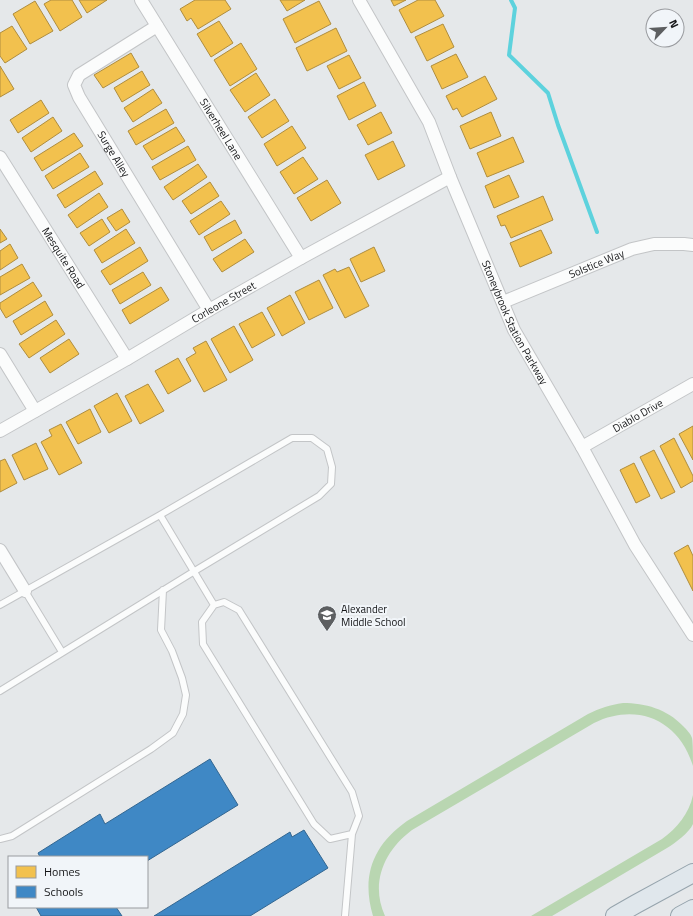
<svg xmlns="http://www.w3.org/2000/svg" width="693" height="916" viewBox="0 0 693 916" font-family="'Titillium Web',sans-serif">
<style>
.green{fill:#b9d6b1}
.homes{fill:#f2c14e;stroke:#af8d3e}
.schools{fill:#3f88c5;stroke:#326691}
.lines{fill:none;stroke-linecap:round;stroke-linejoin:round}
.stream{stroke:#5dd2dd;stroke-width:4}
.lane-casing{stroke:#c3c5c7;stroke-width:8}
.street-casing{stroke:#c3c5c7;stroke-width:14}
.primary-casing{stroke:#96a4ad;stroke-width:20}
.lane{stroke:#fbfcfc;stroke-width:6}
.street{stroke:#fbfcfc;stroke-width:12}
.primary{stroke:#e0e7ec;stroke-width:18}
.labels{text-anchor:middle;stroke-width:4;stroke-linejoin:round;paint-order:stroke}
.street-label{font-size:11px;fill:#141517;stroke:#f1f5f9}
.poi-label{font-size:11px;fill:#141517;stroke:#f1f5f9;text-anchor:start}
</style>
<rect width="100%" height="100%" fill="#e5e8ea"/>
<path class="green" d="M 623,703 C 645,703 667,709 683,726 C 686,729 691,734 692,738 C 693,743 693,760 693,766 C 679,720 637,702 594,723 L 412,830 C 384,851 370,883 385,916 L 373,916 C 361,876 373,845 407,821 L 588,714 C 600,708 610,705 623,703 Z
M 693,795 C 693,801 693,819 693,824 C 689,833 675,843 667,848 L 552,916 L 531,916 L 662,839 C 677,828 689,814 693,795 Z"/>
<path class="homes" d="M 51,0 L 72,0 L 82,17 L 60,31 L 44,4 Z
M 79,0 L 107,0 L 87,13 Z
M 195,0 L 225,0 L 231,9 L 198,29 L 191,18 L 187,21 L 180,9 Z
M 280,0 L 305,0 L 287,11 Z
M 391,0 L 406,0 L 394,6 Z
M 418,0 L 435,0 L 444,16 L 411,33 L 399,10 Z
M 35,1 L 53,31 L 30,44 L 13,14 Z
M 319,1 L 331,24 L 295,43 L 283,19 Z
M 219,21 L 233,43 L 211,57 L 197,34 Z
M 443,24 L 454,47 L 427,61 L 415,37 Z
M 12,26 L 27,49 L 5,63 L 0,56 L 0,33 Z
M 336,28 L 347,51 L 307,71 L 296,48 Z
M 241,43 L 257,69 L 230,86 L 214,60 Z
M 131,53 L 139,67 L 103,88 L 94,75 Z
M 456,54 L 468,77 L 442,89 L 431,66 Z
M 349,55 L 361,78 L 339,89 L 327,66 Z
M 0,66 L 14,89 L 0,97 Z
M 142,71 L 150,85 L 122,102 L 114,88 Z
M 256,73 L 270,95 L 245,112 L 230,90 Z
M 485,76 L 497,99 L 462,117 L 457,108 L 453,110 L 446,96 Z
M 364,82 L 376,106 L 349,120 L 337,96 Z
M 153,89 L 162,103 L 133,122 L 124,108 Z
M 275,99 L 289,121 L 262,138 L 248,117 Z
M 41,100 L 49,113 L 18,133 L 10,120 Z
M 166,109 L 174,123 L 136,145 L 128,131 Z
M 381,112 L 392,133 L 368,145 L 357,125 Z
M 491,112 L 501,136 L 470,149 L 460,126 Z
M 53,117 L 62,131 L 31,152 L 22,138 Z
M 292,126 L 306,148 L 277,166 L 264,144 Z
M 176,127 L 185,141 L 152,160 L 143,146 Z
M 74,133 L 83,146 L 42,171 L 34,158 Z
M 513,137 L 524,162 L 487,177 L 477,153 Z
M 393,141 L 405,166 L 378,180 L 365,155 Z
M 188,146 L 196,160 L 160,180 L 152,167 Z
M 80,153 L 89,167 L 53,189 L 45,176 Z
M 303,157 L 318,179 L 294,194 L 280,172 Z
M 198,164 L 207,177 L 173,200 L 164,187 Z
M 95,171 L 103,184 L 65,208 L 57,195 Z
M 509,175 L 519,197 L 494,208 L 485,186 Z
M 327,180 L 341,203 L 311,221 L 297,198 Z
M 210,182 L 219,196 L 191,214 L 182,201 Z
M 99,193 L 108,207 L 77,228 L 68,215 Z
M 543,196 L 553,220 L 511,238 L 505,225 L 501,226 L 497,216 Z
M 221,201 L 230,214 L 199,235 L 190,221 Z
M 122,209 L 130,222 L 116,231 L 107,218 Z
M 102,219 L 110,232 L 89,246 L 80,233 Z
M 235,220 L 242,233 L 212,251 L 204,237 Z
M 0,229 L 7,239 L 0,243 Z
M 126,229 L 135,243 L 102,263 L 94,250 Z
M 541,230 L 552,253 L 520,267 L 510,243 Z
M 245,239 L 254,252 L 222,272 L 213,259 Z
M 10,244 L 18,258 L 0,270 L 0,251 Z
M 140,247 L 148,261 L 110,285 L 101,271 Z
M 374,247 L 385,271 L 361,282 L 350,259 Z
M 22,264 L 30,278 L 0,295 L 0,277 Z
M 349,267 L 369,306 L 345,318 L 323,275 L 335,269 L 337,272 Z
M 143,272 L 151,285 L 120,304 L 112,290 Z
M 319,280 L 333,308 L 309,320 L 295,292 Z
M 33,282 L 42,296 L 6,318 L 0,308 L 0,303 Z
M 161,287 L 169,300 L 130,324 L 122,310 Z
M 290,295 L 305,323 L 282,336 L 267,308 Z
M 45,301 L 53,315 L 21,335 L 13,321 Z
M 262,312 L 275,335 L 252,348 L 239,324 Z
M 56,320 L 65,334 L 29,358 L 19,344 Z
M 234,326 L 253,360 L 230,373 L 211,339 Z
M 69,339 L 79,354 L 50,373 L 40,358 Z
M 206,341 L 227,380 L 204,392 L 186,359 L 196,353 L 193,348 Z
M 178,358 L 191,381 L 168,394 L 155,371 Z
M 148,384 L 164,411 L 140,424 L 125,396 Z
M 117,393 L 132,421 L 109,433 L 94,406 Z
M 90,409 L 101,432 L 78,444 L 66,422 Z
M 61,424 L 82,463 L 59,475 L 41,442 L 52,436 L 49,430 Z
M 693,426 L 693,460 L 679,434 Z
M 674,438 L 693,476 L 693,481 L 681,488 L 660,446 Z
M 36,443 L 48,469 L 24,480 L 12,455 Z
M 654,450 L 675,492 L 661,499 L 640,457 Z
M 5,459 L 17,483 L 0,492 L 0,461 Z
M 634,463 L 650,496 L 636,503 L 620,470 Z
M 688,545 L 693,556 L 693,591 L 674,553 Z"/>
<path class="schools" d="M 210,759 L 238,805 L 147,861 L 147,857 L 40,857 L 38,853 L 100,814 L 105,824 Z
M 304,830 L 328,868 L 250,916 L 154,916 L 290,832 L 292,837 Z
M 36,907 L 116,907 L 122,916 L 41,916 Z"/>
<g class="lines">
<path class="stream" d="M 511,0 L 515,8 L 509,55 L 548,93 L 558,125 L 597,232"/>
<defs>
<path id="lane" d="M 160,515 L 214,605
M 25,591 L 62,652
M 0,605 L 160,515 L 292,438 L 312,438 L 327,449 L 332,467 L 331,484 L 319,496 L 193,572 L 0,691
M 0,839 L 12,836 L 151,749 L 173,733 L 183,714 L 186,695 L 182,678 L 172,651 L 161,630 L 163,590
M 345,916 L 352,834 L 359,816 L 352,792 L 239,610 L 224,602 L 214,605 L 202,622 L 203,644 L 314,824 L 330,839 L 352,834"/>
<g id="street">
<path id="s1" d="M 141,0 L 301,258"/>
<path id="s2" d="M 359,0 L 429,122 L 450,177 L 514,330 L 582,447 L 635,545 L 693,635"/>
<path id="s3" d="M 157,26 L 79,75 L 74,85 L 79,97 L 209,310"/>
<path id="s4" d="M 0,157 L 127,359"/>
<path id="s5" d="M 503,302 L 632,249 L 654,244 L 684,244 L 693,245"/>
<path d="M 0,354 L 35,411"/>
<path id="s6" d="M 0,431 L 127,359 L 209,310 L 301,258 L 450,177"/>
<path id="s7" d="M 582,447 L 693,384"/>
<path d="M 0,550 L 25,591"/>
</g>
<path id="primary" d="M 615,916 L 636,904 L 693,873
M 680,916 L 693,909"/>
</defs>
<use href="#lane" class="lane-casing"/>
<use href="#street" class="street-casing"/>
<use href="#primary" class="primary-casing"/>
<use href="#lane" class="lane"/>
<use href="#street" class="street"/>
<use href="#primary" class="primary"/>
</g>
<defs>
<symbol id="school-pin" viewBox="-11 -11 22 30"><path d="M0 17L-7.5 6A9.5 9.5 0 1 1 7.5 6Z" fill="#5d5f61" stroke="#f1f5f9"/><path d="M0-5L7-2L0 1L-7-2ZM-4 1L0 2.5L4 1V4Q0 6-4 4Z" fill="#fff"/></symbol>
</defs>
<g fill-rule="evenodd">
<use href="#school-pin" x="316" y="604" width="22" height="30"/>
</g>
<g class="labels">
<g class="street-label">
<text dy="4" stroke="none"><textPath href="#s1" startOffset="152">Silverheel Lane</textPath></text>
<text dy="4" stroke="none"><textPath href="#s3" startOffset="183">Surge Alley</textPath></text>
<text dy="4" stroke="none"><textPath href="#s4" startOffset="119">Mesquite Road</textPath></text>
<text dy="4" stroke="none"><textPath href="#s5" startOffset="101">Solstice Way</textPath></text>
<text dy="4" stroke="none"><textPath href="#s6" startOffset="258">Corleone Street</textPath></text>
<text dy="4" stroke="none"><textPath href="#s2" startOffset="359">Stoneybrook Station Parkway</textPath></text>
<text dy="4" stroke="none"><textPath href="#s7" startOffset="64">Diablo Drive</textPath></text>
</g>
<g class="poi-label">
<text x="341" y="613">Alexander<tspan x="341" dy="13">Middle School</tspan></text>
</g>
</g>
<rect x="8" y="856" width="140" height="52" fill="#f1f5f9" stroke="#999b9f"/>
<rect x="16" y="866" width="20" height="12" fill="#f2c14e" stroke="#999b9f"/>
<text x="44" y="876" font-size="12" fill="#141517">Homes</text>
<rect x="16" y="886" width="20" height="12" fill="#3f88c5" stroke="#999b9f"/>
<text x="44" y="896" font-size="12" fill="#141517">Schools</text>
<g transform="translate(665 28) rotate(65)"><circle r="19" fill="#f1f5f9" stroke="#999b9f"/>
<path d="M0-3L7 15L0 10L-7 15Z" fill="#5d5f61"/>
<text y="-6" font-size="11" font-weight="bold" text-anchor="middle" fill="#141517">N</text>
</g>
</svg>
